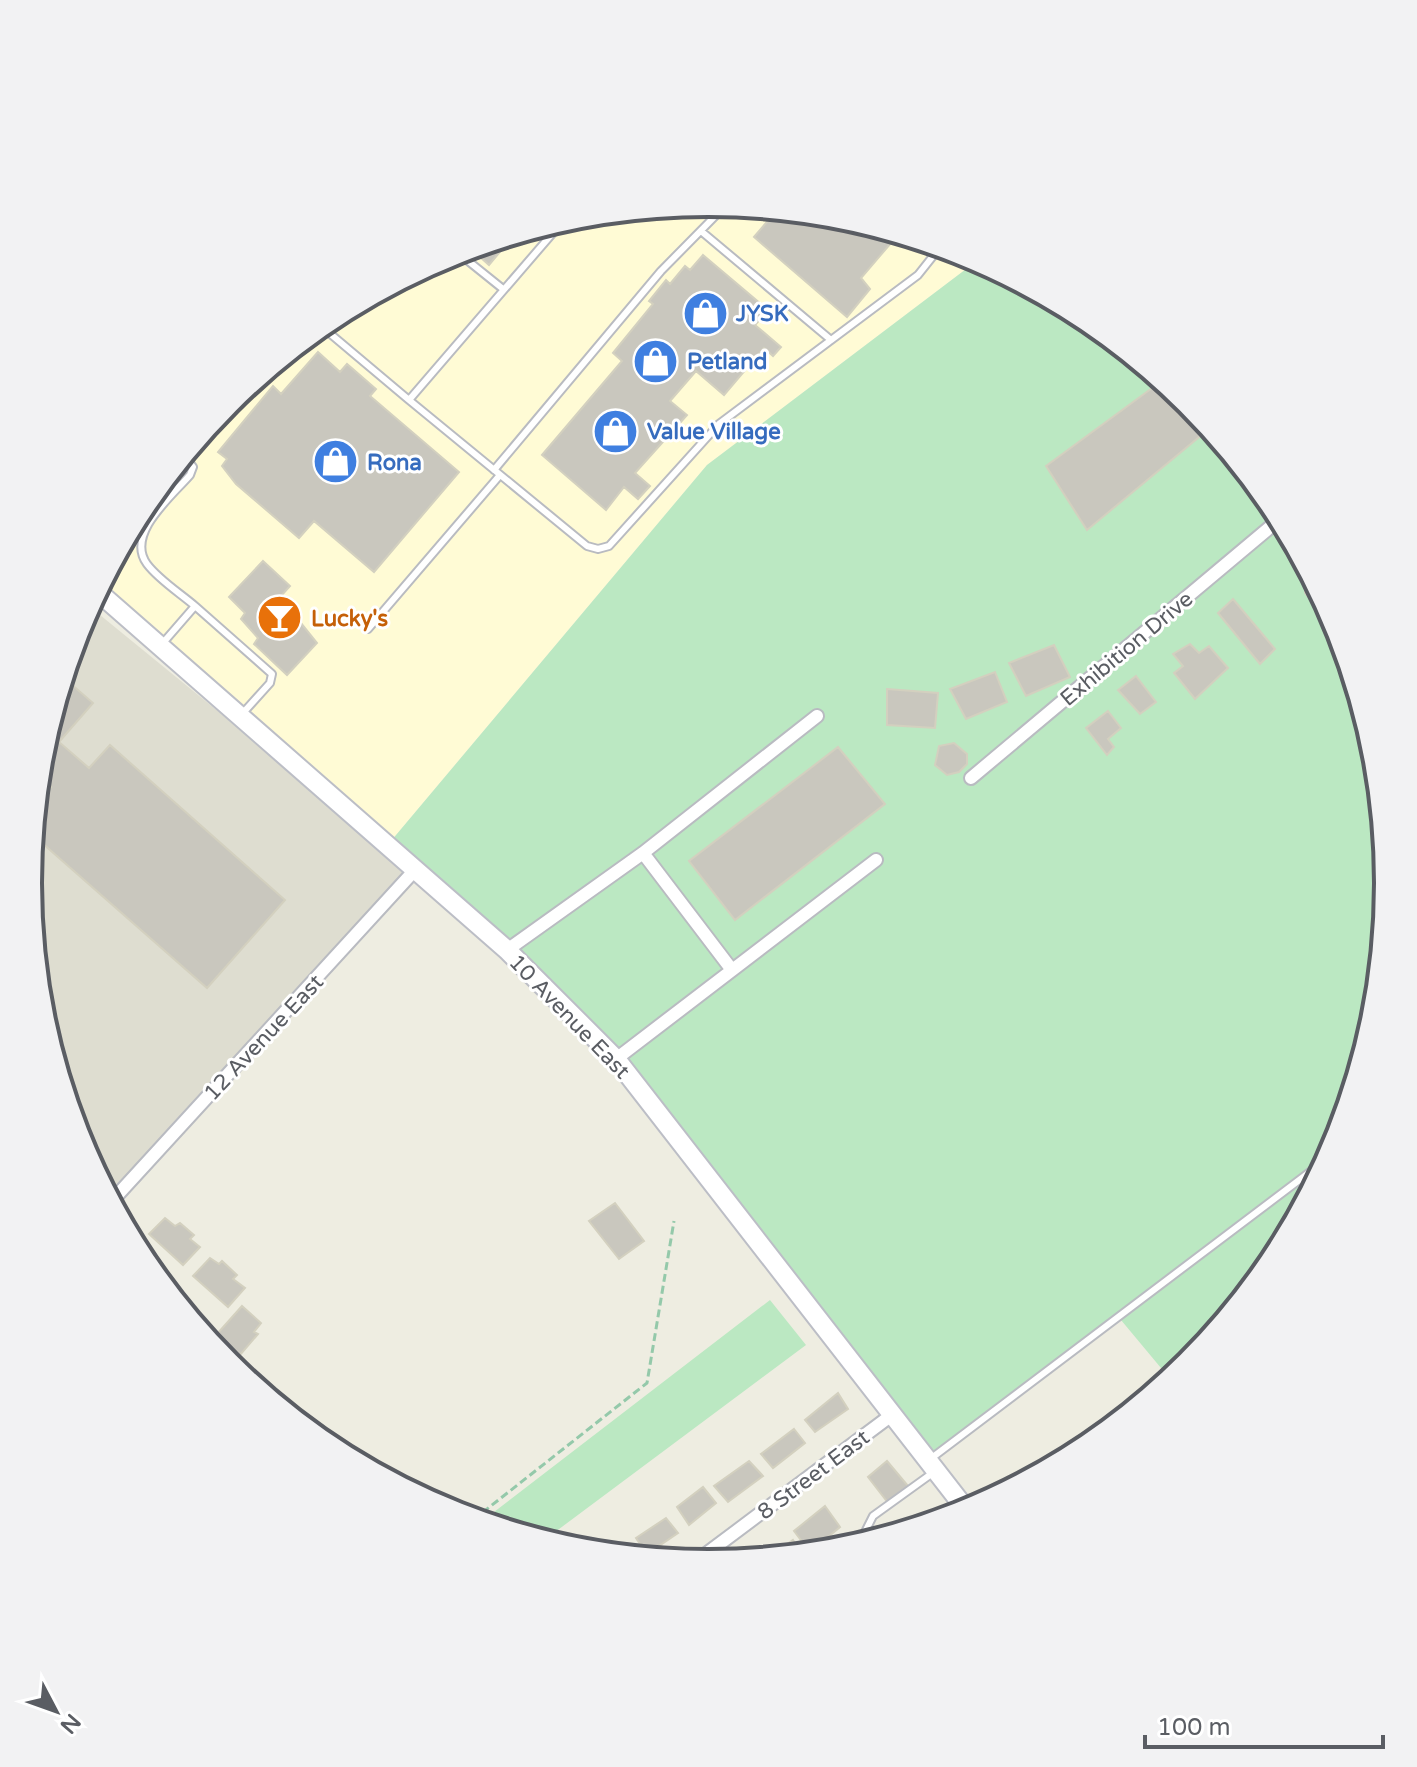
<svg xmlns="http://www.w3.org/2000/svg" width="1417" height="1767" viewBox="0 0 1417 1767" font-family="'Varela Round',sans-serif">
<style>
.commercial{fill:#fffbd5}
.education{fill:#deddd0}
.green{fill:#bbe8c2}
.building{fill:#c9c7be;stroke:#d3d0bf;stroke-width:2}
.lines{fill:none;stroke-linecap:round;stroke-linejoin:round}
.lane-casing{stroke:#b9bbc1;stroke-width:10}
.street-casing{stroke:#b9bbc1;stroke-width:16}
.secondary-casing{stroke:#bcbec6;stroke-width:22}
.path{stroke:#94c9aa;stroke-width:3;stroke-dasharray:8 4;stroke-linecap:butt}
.lane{stroke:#fff;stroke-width:6}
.street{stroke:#fff;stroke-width:12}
.secondary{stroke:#fff;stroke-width:18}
.labels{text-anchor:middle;stroke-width:6;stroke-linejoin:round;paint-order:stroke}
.shop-label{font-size:22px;font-weight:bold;fill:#366cbe;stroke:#fff;text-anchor:start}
.food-label{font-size:22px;font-weight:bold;fill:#c56008;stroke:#fff;text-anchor:start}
.street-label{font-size:22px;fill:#5a5d63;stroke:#fff}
.rim{fill:none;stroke:#5a5d63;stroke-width:4}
</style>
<rect width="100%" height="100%" fill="#eeede1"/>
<path class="commercial" d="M 709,203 L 842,216 L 978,260 L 707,465 L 386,847 L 97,591 L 143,505 L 228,402 L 331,317 L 449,255 L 576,216 Z"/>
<path class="education" d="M 89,606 L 414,871 L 111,1202 L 80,1143 L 41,1016 L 28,883 L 41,750 L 80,623 Z"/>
<path class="green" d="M 978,260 L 1087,318 L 1190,403 L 1275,506 L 1337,623 L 1376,751 L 1389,884 L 1376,1017 L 1337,1144 L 1332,1153 L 1320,1162 L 1324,1168 L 1274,1262 L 1189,1365 L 1171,1380 L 1121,1320 L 934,1460 L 623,1058 L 386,847 L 707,465 Z
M 770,1300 L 806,1345 L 543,1541 L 481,1522 Z"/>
<path class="building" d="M 777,210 L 842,216 L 891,231 L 897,236 L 861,278 L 870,289 L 847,317 L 754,237 Z
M 514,235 L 489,265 L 470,248 Z
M 703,255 L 768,310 L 755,325 L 781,347 L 773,356 L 764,348 L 724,395 L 696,371 L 670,401 L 687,415 L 635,473 L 650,486 L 638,499 L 624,487 L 606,510 L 542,455 L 622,361 L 613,353 L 653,304 L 649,301 L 666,280 L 670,284 L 685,266 L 690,270 Z
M 318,352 L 340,372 L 347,364 L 376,389 L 370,396 L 459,472 L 374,572 L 314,521 L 299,538 L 236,484 L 222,466 L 227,459 L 218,452 L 273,386 L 281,394 Z
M 1163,380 L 1190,403 L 1210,428 L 1087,530 L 1046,466 Z
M 263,561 L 290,586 L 280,597 L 317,643 L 287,675 L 254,644 L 258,638 L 241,619 L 245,613 L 229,597 Z
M 1312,575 L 1329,608 L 1315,605 L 1305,593 L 1305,582 Z
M 1233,599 L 1275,649 L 1260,664 L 1218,613 Z
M 1190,644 L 1199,653 L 1209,646 L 1228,668 L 1195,699 L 1174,673 L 1183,666 L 1173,654 Z
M 1054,645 L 1070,677 L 1026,696 L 1009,663 Z
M 995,672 L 1007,702 L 966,719 L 950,689 Z
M 1136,676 L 1156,702 L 1140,714 L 1118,690 Z
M 63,677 L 93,703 L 59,742 L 89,768 L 110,745 L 285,900 L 207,988 L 33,835 L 36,804 L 51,787 L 41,778 L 38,781 L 41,750 Z
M 887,689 L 938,693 L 935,728 L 887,725 Z
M 1108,711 L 1121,728 L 1108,739 L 1114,747 L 1107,755 L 1086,728 Z
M 954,743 L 967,754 L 967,764 L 959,772 L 947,775 L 935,765 L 939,746 Z
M 838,747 L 885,804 L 735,920 L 689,861 Z
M 615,1203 L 644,1241 L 619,1259 L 589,1221 Z
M 165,1218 L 175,1226 L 180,1223 L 194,1235 L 190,1239 L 200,1247 L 183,1265 L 149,1234 Z
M 210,1258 L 219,1264 L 222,1261 L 237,1275 L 233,1279 L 245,1288 L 228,1307 L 193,1276 Z
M 180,1298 L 212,1327 L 204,1336 L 176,1302 Z
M 242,1306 L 261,1323 L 254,1332 L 258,1334 L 240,1355 L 235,1352 L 227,1361 L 209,1343 Z
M 838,1393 L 848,1409 L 815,1432 L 805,1420 Z
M 794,1429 L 805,1443 L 773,1468 L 761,1454 Z
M 749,1461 L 763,1476 L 728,1502 L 714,1486 Z
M 887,1461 L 908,1486 L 889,1504 L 868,1477 Z
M 703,1487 L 716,1503 L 689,1525 L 677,1507 Z
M 825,1506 L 840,1527 L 810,1552 L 794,1531 Z
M 666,1518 L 678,1533 L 647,1554 L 636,1538 Z
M 793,1540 L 804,1555 L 768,1558 Z"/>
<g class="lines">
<defs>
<path id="lane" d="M 564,220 L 409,400 L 587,546 L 598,549 L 609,546 L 719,424 L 918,275 L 941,246
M 701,231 L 831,340
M 457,252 L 503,289
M 321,326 L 409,400
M 329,332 L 351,307
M 494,470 L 661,271 L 726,205
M 195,606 L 272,674 L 270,683 L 242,714
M 368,629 L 500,475
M 162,644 L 195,606 C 180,593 159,580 147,564 C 125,534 172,496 190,475 L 193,467 L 184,455
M 929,1460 L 1331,1156
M 872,1542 L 865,1532 L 873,1516 L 934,1472"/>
<path id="street" d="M 971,778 L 1281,518
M 643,853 L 732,970
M 507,950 L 643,853 L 817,716
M 616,1059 L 876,860
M 111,1202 L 414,871
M 694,1563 L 893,1414"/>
<path id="secondary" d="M 97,591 L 507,950 L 616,1059 L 968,1512"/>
</defs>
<use href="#lane" class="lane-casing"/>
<use href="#street" class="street-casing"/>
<use href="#secondary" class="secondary-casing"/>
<path class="path" d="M 473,1520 L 647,1383 L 674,1221"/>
<use href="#lane" class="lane"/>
<use href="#street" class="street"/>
<use href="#secondary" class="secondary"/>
</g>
<defs>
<symbol id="shop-disc" viewBox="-11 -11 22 22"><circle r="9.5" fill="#3f7fe0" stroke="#fff"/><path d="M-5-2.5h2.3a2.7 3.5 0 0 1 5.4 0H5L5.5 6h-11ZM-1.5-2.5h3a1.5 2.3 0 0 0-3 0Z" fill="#fff"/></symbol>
<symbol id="bar-disc" viewBox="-11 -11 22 22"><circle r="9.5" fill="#e8710a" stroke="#fff"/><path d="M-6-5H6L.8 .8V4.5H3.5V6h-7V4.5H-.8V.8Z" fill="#fff"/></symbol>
</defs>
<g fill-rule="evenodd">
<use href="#shop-disc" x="680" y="288" width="51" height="51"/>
<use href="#shop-disc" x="630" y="336" width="51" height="51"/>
<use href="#shop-disc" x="590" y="406" width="51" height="51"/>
<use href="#shop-disc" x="310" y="436" width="51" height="51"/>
<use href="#bar-disc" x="254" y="592" width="51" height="51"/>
</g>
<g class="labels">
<g class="shop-label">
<text x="736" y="321">JYSK</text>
<text x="687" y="369">Petland</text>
<text x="647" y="439">Value Village</text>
<text x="367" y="470">Rona</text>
</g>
<g class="food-label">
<text x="311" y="626">Lucky's</text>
</g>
<g class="street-label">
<text transform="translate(1126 648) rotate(-40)" y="8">Exhibition Drive</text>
<text transform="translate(570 1016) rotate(46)" y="8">10 Avenue East</text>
<text transform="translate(263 1037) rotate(-47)" y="8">12 Avenue East</text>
<text transform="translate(813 1474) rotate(-37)" y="8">8 Street East</text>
</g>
</g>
<path d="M0 0H1417V1767H0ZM42 883a666 666 0 1 1 1332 0a666 666 0 1 1-1332 0Z" fill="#f2f2f3" fill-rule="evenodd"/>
<path class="rim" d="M42 883a666 666 0 1 1 1332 0a666 666 0 1 1-1332 0Z"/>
<g transform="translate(56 1711) rotate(131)" stroke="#ffffff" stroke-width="6" paint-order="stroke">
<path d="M0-6L14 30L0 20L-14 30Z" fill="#5a5d63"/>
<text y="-12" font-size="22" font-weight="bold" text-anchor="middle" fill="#5a5d63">N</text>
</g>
<path d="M1145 1735v12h238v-12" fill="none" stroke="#5a5d63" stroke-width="4"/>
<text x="1157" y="1735" font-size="24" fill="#5a5d63" stroke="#ffffff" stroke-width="6" paint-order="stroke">100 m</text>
</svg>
